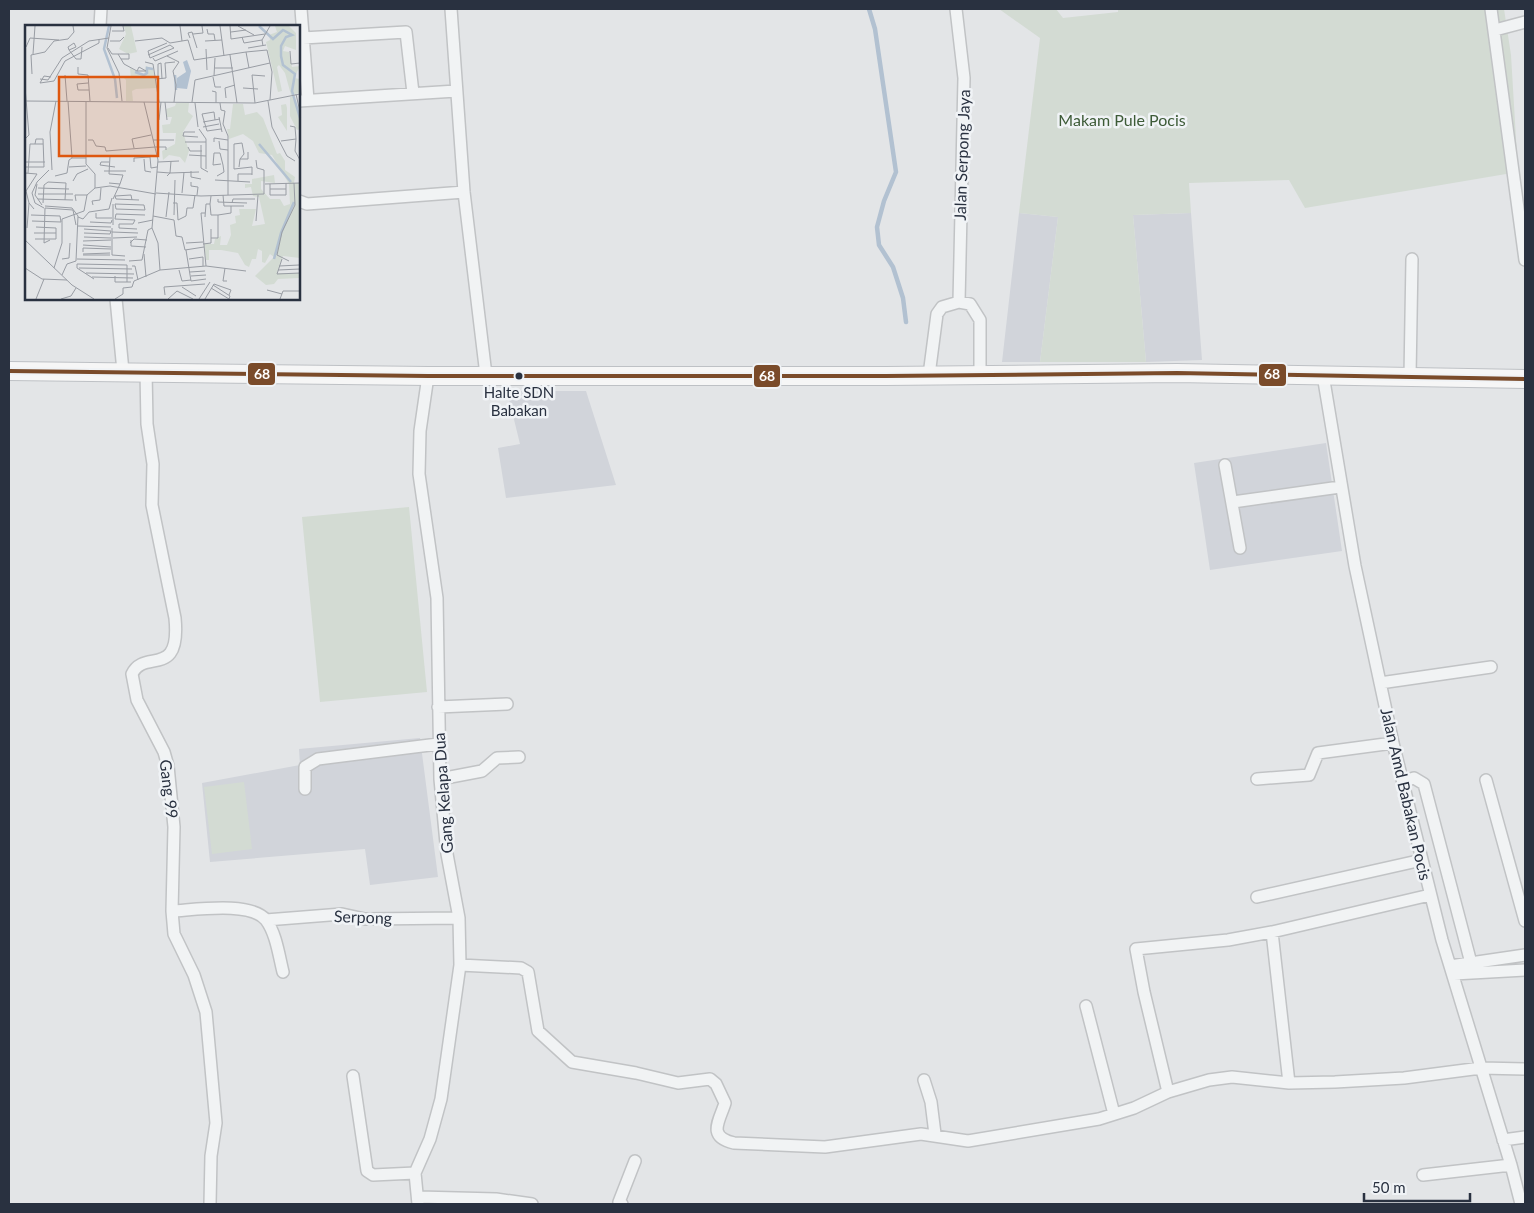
<svg xmlns="http://www.w3.org/2000/svg" width="1534" height="1213" viewBox="0 0 1534 1213" font-family="Lato,sans-serif">
<style>
.built{fill:#d1d4da}
.green{fill:#d3dbd3}
.lines{fill:none;stroke-linecap:round;stroke-linejoin:round}
.stream{stroke:#b2c1d1;stroke-width:4.5}
.minor-casing{stroke:#c1c3c5;stroke-width:14}
.primary-casing{stroke:#bec1c5;stroke-width:20}
.minor{stroke:#f1f3f4;stroke-width:11}
.primary{stroke:#f6f6f6;stroke-width:18}
.bus-1-casing{stroke:#f0f3f6;stroke-width:8}
.bus-1{stroke:#7a4b2a;stroke-width:4}
.bus-dot{fill:#293140;stroke:#f0f3f6;stroke-width:2}
.labels{text-anchor:middle;stroke-width:5;stroke-linejoin:round;paint-order:stroke}
.bus-label{font-size:15px;fill:#293140;stroke:#f0f3f6}
.park-label{font-size:16px;fill:#3d5b37;stroke:#f0f3f6}
.street-label{font-size:16px;fill:#293140;stroke:#f0f3f6}
.inset-river{fill:none;stroke:#b2c1d1;stroke-width:2.5}
.inset-road{fill:none;stroke:#999da4;stroke-width:1}
.view{fill:#de570f;fill-opacity:0.15;stroke:#de570f;stroke-width:2.5}
.inset-edge{fill:none;stroke:#293140;stroke-width:2.5}
.line-badge{stroke:#f0f3f6;stroke-width:2}
.badge-label{font-size:14px;text-anchor:middle;font-weight:bold;fill:#fff}
</style>
<rect width="100%" height="100%" fill="#e3e5e7"/>
<path class="built" d="M 1019,213 L 1058,217 L 1040,362 L 1002,362 Z
M 1191,213 L 1202,360 L 1146,362 L 1133,215 Z
M 507,391 L 586,391 L 616,485 L 506,498 L 498,448 L 520,444 Z
M 1326,443 L 1342,551 L 1210,570 L 1194,463 Z
M 420,738 L 438,877 L 370,885 L 365,849 L 210,862 L 202,783 L 300,765 L 299,749 Z"/>
<path class="green" d="M 999,9 L 1056,9 L 1063,18 L 1118,12 L 1118,9 L 1504,9 L 1511,55 L 1518,172 L 1305,208 L 1289,180 L 1189,183 L 1191,213 L 1133,215 L 1146,362 L 1040,362 L 1058,217 L 1019,213 L 1040,38 Z
M 409,507 L 427,692 L 320,702 L 302,517 Z
M 244,782 L 252,849 L 212,854 L 204,787 Z"/>
<g class="lines">
<path class="stream" d="M 869,9 L 875,29 L 896,172 L 884,201 L 877,227 L 879,245 L 893,267 L 903,298 L 906,322"/>
<defs>
<path id="minor" d="M 301,9 L 308,100
M 451,9 L 464,192 L 486,375
M 956,9 L 964,78 L 959,302
M 1491,9 L 1525,260
M 100,26 L 101,9
M 1495,30 L 1525,22
M 303,38 L 406,32 L 413,93
M 299,101 L 456,91
M 299,201 L 307,204 L 464,192
M 116,299 L 123,371
M 146,371 L 147,424 L 153,464 L 152,505 L 175,618 C 181,680 144,648 132,674 L 137,700 L 164,752 L 168,766 L 174,827 L 172,911 L 174,934 L 194,975 L 206,1012 L 216,1123 L 211,1156 L 210,1204
M 929,375 L 937,314 L 942,307 L 959,302 L 970,304 L 980,320 L 980,374
M 1323,375 L 1355,566 L 1393,743 L 1442,940 L 1511,1165 L 1521,1204
M 1410,376 L 1412,259
M 1225,465 L 1240,548
M 1233,502 L 1340,487
M 1380,683 L 1491,667
M 438,707 L 507,704
M 440,779 L 482,771 L 497,758 L 519,757
M 1257,779 L 1309,775 L 1318,753 L 1393,743
M 1486,780 L 1525,921
M 1404,781 L 1414,778 L 1424,784 L 1471,963
M 305,789 L 305,767 L 318,759 L 438,744
M 1257,897 L 1422,860
M 172,911 C 194,910 251,901 266,920 C 276,933 279,956 283,972
M 266,920 L 342,914 L 365,919 L 459,918
M 1272,932 L 1289,1083
M 460,965 L 521,968 L 528,972 L 538,1031 L 572,1062 L 636,1073 L 678,1083 L 710,1079 L 716,1084 L 725,1103 C 720,1120 706,1137 734,1143 L 825,1147 L 921,1134 L 968,1141 L 1099,1119 L 1134,1108 L 1168,1092 L 1209,1080 L 1232,1077 L 1289,1083 L 1335,1082 L 1404,1078 L 1481,1068 L 1525,1069
M 1450,966 L 1525,955
M 1454,974 L 1525,970
M 1086,1006 L 1114,1114
M 353,1076 L 367,1171 L 373,1175 L 415,1173
M 924,1080 L 931,1102 L 935,1134
M 1168,1092 L 1144,992 L 1136,949 L 1228,940 L 1272,932 L 1430,895
M 1503,1140 L 1525,1137
M 1423,1175 L 1511,1165
M 419,1197 L 496,1199 L 532,1204
M 418,1204 L 415,1173 L 430,1139 L 441,1099 L 460,965 L 459,918 L 447,854 L 440,779 L 437,598 L 419,474 L 420,431 L 428,376
M 622,1204 L 619,1202 L 635,1161"/>
<path id="primary" d="M 9,371 L 428,376 L 886,376 L 1177,373 L 1525,379"/>
</defs>
<use href="#minor" class="minor-casing"/>
<use href="#primary" class="primary-casing"/>
<use href="#minor" class="minor"/>
<use href="#primary" class="primary"/>
<defs>
<path id="bus-1" d="M 9,371 L 428,376 L 886,376 L 1177,373 L 1525,379"/>
</defs>
<use href="#bus-1" class="bus-1-casing"/>
<use href="#bus-1" class="bus-1"/>
</g>
<circle class="bus-dot" cx="519" cy="376" r="4.5"/>
<g class="labels">
<g class="bus-label">
<text x="519" y="398">Halte SDN<tspan x="519" dy="18">Babakan</tspan></text>
</g>
<g class="park-label">
<text x="1122" y="126">Makam Pule Pocis</text>
</g>
<g class="street-label">
<text transform="translate(962 155) rotate(-88)" y="6">Jalan Serpong Jaya</text>
<text transform="translate(169 789) rotate(83)" y="6">Gang 99</text>
<text transform="translate(443 793) rotate(-94)" y="6">Gang Kelapa Dua</text>
<text transform="translate(1406 794) rotate(77)" y="6">Jalan Amd Babakan Pocis</text>
<text transform="translate(363 917) rotate(2)" y="6">Serpong</text>
</g>
</g>
<g transform="translate(25 25)">
<rect width="275" height="275" fill="#e3e5e7"/>
<path d="M 99,1 L 106,1 L 112,27 L 103,29 L 94,24 L 101,9 ZM 250,1 L 264,1 L 271,8 L 271,25 L 260,21 L 258,26 L 264,27 L 267,42 L 275,41 L 269,53 L 275,54 L 275,68 L 266,70 L 260,48 L 254,40 L 252,42 L 257,66 L 253,67 L 241,17 L 245,15 L 244,10 L 252,7 ZM 121,41 L 128,44 L 132,63 L 111,64 L 107,66 L 108,76 L 101,76 L 101,55 L 97,51 L 106,53 L 105,43 L 119,50 ZM 269,71 L 275,91 L 275,104 L 272,105 L 265,91 L 265,72 ZM 151,78 L 164,78 L 163,87 L 168,91 L 158,107 L 164,126 L 160,138 L 155,132 L 144,130 L 138,135 L 137,126 L 150,119 L 151,108 L 138,108 L 137,100 L 145,99 L 147,92 L 142,92 L 141,84 L 150,81 ZM 208,79 L 218,79 L 220,90 L 232,87 L 238,93 L 252,129 L 255,128 L 260,136 L 260,145 L 270,152 L 269,158 L 275,158 L 275,233 L 258,231 L 252,248 L 274,248 L 274,253 L 253,254 L 249,259 L 241,260 L 230,251 L 249,232 L 245,229 L 240,238 L 237,237 L 237,226 L 233,224 L 231,234 L 227,234 L 224,242 L 220,240 L 213,228 L 196,225 L 184,225 L 184,235 L 181,235 L 179,219 L 189,219 L 190,214 L 196,211 L 195,220 L 202,220 L 206,210 L 205,200 L 211,198 L 210,191 L 215,190 L 214,184 L 231,184 L 227,201 L 240,199 L 234,172 L 228,171 L 226,162 L 220,163 L 220,159 L 227,159 L 227,154 L 249,150 L 250,158 L 236,156 L 236,164 L 245,174 L 255,174 L 259,181 L 265,179 L 264,159 L 247,130 L 234,128 L 228,116 L 218,109 L 204,114 L 202,104 L 205,104 ZM 261,79 L 262,83 L 262,106 L 253,92 L 257,90 L 256,80 Z" fill="#d3dbd3"/>
<path d="M 162,35 L 166,46 L 162,64 L 152,63 L 152,53 L 161,47 L 158,37 Z" fill="#b2c1d1"/>
<path class="inset-river" d="M 84,1 L 79,24 L 90,54 L 92,73M 234,1 L 248,14 L 258,5 L 267,10 L 261,12 L 256,21 L 256,31 L 258,40 L 270,49 L 267,66 L 275,93M 110,47 L 119,50 L 122,48 L 122,43 L 128,44M 150,50 L 151,65M 234,119 L 266,157M 249,234 L 256,208 L 269,177"/>
<path class="inset-road" d="M 86,1 L 82,23 L 94,48 L 97,76M 155,1 L 157,16M 195,1 L 199,31M 205,1 L 206,14 L 240,9M 213,1 L 229,10M 182,4 L 183,9 L 189,9 L 190,15M 87,6 L 99,6 L 98,1M 206,7 L 221,5M 168,9 L 178,8 L 177,1M 217,12 L 219,18 L 237,15M 165,13 L 163,8 L 167,7 L 172,23M 85,16 L 95,16 L 99,12M 110,16 L 137,13 L 145,18 L 163,15 L 169,35 L 221,27 L 224,43M 180,16 L 197,15M 49,18 L 51,22 L 44,25 L 43,22 ZM 142,18 L 123,26 L 125,33 L 149,23M 238,21 L 237,15 L 245,1M 1,22 L 5,13 L 34,15M 83,23 L 87,29 L 104,29 L 104,34 L 96,34M 223,23 L 241,20M 181,24 L 182,45M 44,25 L 51,34 L 56,34 L 57,22M 265,26 L 266,39 L 275,38M 221,27 L 242,25 L 247,47 L 245,75M 8,29 L 10,1M 93,29 L 99,39 L 112,46 L 121,46 L 114,42 L 112,46M 123,30 L 145,20 L 149,23M 205,30 L 212,78M 142,31 L 154,37 L 148,46 L 151,60 L 149,77M 128,33 L 130,36 L 153,26M 120,37 L 128,39 L 134,77M 53,42 L 53,49 L 63,50 L 65,76M 190,43 L 208,43M 7,49 L 6,30 L 20,27 L 29,16 L 43,14 L 49,7 L 48,1M 40,50 L 42,76M 189,51 L 190,33M 26,52 L 19,51 L 15,58 L 29,56 L 40,36 L 74,18 L 74,14M 188,52 L 190,62 L 196,62M 133,53 L 133,39 L 136,38 L 137,54M 15,54 L 23,55 L 37,33 L 64,16 L 84,13M 131,54 L 141,53 L 140,38 L 150,37M 63,58 L 52,59 L 53,65 L 64,65M 0,62 L 4,110 L 0,114M 218,63 L 233,64M 187,66 L 191,67 L 191,78M 271,69 L 275,87M 201,73 L 200,63 L 210,60M 0,76 L 230,78 L 275,69M 43,76 L 47,133 L 61,133M 243,76 L 247,102 L 262,131 L 270,136M 119,77 L 133,135 L 127,203 L 133,218 L 135,245M 140,77 L 142,95M 167,77 L 170,55 L 245,38M 170,78 L 173,102M 195,78 L 196,85 L 200,86 L 198,99 L 203,111 L 203,170M 230,78 L 227,50 L 240,51M 194,92 L 197,107M 134,95 L 136,77M 190,95 L 189,87 L 177,89 L 182,106 L 196,104M 178,97 L 195,94M 265,101 L 270,102 L 271,114M 178,102 L 194,99M 174,104 L 181,114 L 181,144M 170,107 L 159,107 L 158,111 L 173,112M 63,115 L 68,115 L 71,121 L 80,122 L 81,126 L 130,122 L 141,122 L 141,125M 128,115 L 149,115M 194,116 L 195,124 L 203,125M 256,116 L 271,114 L 270,126 L 275,135M 160,117 L 181,117M 189,117 L 189,113 L 203,115M 176,120 L 176,143 L 183,147M 163,122 L 165,126 L 177,126M 109,123 L 107,114 L 126,110M 164,130 L 181,131M 209,132 L 209,119 L 217,118 L 219,129 L 215,134M 209,132 L 209,144 L 227,142 L 227,150M 119,134 L 120,146 L 126,147M 146,136 L 145,148 L 174,147M 0,137 L 20,137M 84,137 L 76,137 L 75,140 L 90,142M 109,137 L 109,133 L 125,132 L 126,143 L 132,142M 133,137 L 154,136M 0,142 L 19,142 L 18,114 L 11,114 L 10,119M 44,142 L 61,141M 214,142 L 215,134 L 223,134 L 223,127M 27,145 L 25,107 L 31,76M 79,146 L 101,146M 166,146 L 166,152 L 176,154M 132,147 L 145,148 L 142,151M 0,148 L 12,149 L 1,166 L 4,178 L 9,184M 3,148 L 5,119 L 18,119M 30,151 L 42,148 L 44,135 L 47,133M 192,151 L 199,147 L 198,140 L 195,128 L 189,128 L 188,140 L 196,139M 190,155 L 225,157M 48,156 L 52,149 L 63,144M 213,156 L 213,149 L 227,149M 166,157 L 166,161 L 173,162 L 172,170M 84,158 L 95,159 L 98,150 L 84,149 L 85,131M 12,159 L 10,170 L 17,180M 240,159 L 275,158M 245,159 L 245,170 L 261,170 L 261,158M 13,163 L 44,164M 70,163 L 85,161 L 131,169M 245,164 L 261,164M 131,168 L 176,171 L 239,169 L 239,145 L 232,143 L 231,135M 157,168 L 159,147M 13,169 L 48,169M 198,170 L 199,181 L 219,181M 13,174 L 48,175M 88,174 L 95,159M 193,174 L 193,177 L 222,178M 107,175 L 106,170 L 90,171 L 91,174 L 114,175M 51,176 L 50,170 L 62,170M 18,178 L 19,160 L 23,157 L 41,158 L 40,175M 148,178 L 152,178 L 153,195M 207,178 L 208,174 L 230,174M 90,179 L 119,180 L 120,185 L 91,184 ZM 185,179 L 186,190 L 193,190 L 193,213 L 186,213M 68,180 L 67,176 L 75,175 L 76,163M 20,181 L 47,183 L 53,191 L 51,236 L 42,239 L 37,250M 19,183 L 10,178 L 7,168 L 12,157 L 24,145M 20,183 L 48,185 L 51,200M 20,183 L 19,218 L 25,215M 71,188 L 71,193 L 87,193M 180,188 L 176,188 L 181,241M 6,190 L 35,191 L 36,197M 149,190 L 150,155M 193,190 L 206,188 L 206,181M 128,191 L 149,195M 53,192 L 58,194 L 64,187 L 84,184 L 87,173M 141,192 L 144,167M 180,192 L 181,179 L 185,179 L 186,171M 90,194 L 91,189 L 120,190M 90,194 L 110,195 L 108,199M 149,195 L 151,211 L 157,212 L 160,225 L 179,222M 153,195 L 161,191 L 162,183 L 168,183 L 170,170M 7,196 L 36,197M 231,196 L 233,170M 65,197 L 86,198 L 87,195M 113,198 L 128,195M 108,199 L 94,199 L 94,203 L 112,204M 88,200 L 88,179M 53,201 L 86,202M 2,203 L 4,178M 87,203 L 87,230 L 100,231M 87,207 L 113,208M 9,208 L 31,208M 59,208 L 85,209 L 86,206 L 59,204M 59,212 L 86,213M 88,213 L 112,212M 10,214 L 31,214 L 31,203 L 11,202M 0,215 L 47,260 L 69,274M 106,215 L 106,221 L 121,222M 58,216 L 86,215M 105,218 L 109,214 L 122,215M 161,218 L 178,217M 178,219 L 186,218 L 186,204M 58,220 L 86,222M 161,225 L 166,256 L 181,254M 58,227 L 58,223 L 86,224M 58,229 L 85,228M 119,229 L 121,252M 58,230 L 85,230M 37,234 L 44,233 L 45,218M 52,234 L 100,235M 164,234 L 178,232 L 178,241M 257,234 L 252,249 L 275,248M 104,236 L 117,235 L 123,205 L 127,203M 264,236 L 252,230 L 257,207 L 270,180 L 269,158M 107,241 L 110,241 L 113,255M 254,241 L 274,240M 0,243 L 17,254 L 42,255M 29,243 L 37,218 L 37,194 L 59,186 L 62,170 L 70,163 L 70,149 L 61,139 L 61,77M 54,243 L 107,244M 200,243 L 198,256 L 202,256M 154,245 L 157,256 L 166,255M 253,245 L 275,244M 165,247 L 180,246M 61,248 L 109,249M 90,251 L 90,257 L 106,257M 166,251 L 181,250M 67,252 L 108,253M 69,254 L 52,243 L 52,239 L 102,240 L 102,257M 188,260 L 205,271 L 204,274M 157,262 L 171,271M 186,263 L 204,274M 242,265 L 257,269M 140,270 L 139,262 L 180,259M 11,274 L 19,254M 36,274 L 46,271 L 51,263M 90,274 L 98,269 L 98,263 L 107,262 L 109,256 L 135,245 L 181,241 L 221,246M 143,274 L 152,266 L 168,274M 174,274 L 185,257M 180,274 L 189,259 L 206,265 L 204,270M 255,274 L 258,266 L 275,266"/>
<path class="view" d="M 34,52 L 133,52 L 133,131 L 34,131 Z"/>
<rect width="275" height="275" class="inset-edge"/>
</g>
<g class="line-badge">
<rect x="247" y="362" width="29" height="24" rx="5" fill="#7a4b2a"/>
<rect x="1258" y="363" width="29" height="24" rx="5" fill="#7a4b2a"/>
<rect x="753" y="364" width="28" height="24" rx="5" fill="#7a4b2a"/>
</g>
<g class="badge-label">
<text x="262" y="379">68</text>
<text x="1272" y="379">68</text>
<text x="767" y="381">68</text>
</g>
<rect width="1534" height="1213" fill="none" stroke="#293140" stroke-width="20"/>
<path d="M1364 1193v8h106v-8" fill="none" stroke="#293140" stroke-width="2.5"/>
<text x="1372" y="1193" font-size="15" fill="#293140" stroke="#f0f3f6" stroke-width="4" paint-order="stroke">50 m</text>
</svg>
